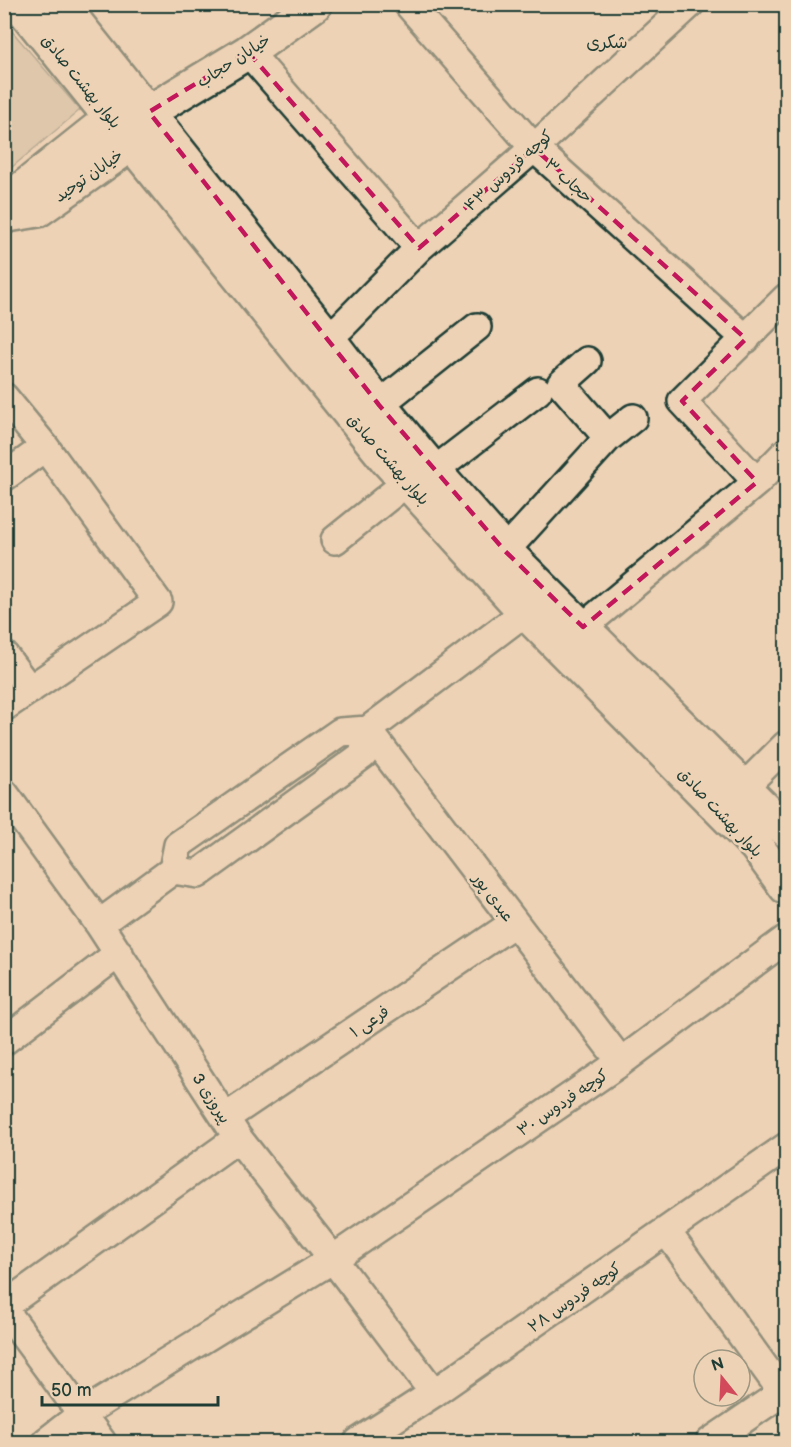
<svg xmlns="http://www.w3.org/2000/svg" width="791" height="1447" viewBox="0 0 791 1447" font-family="'Balsamiq Sans','Playpen Sans Arabic',sans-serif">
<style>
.green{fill:#ccbaa0;stroke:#767c6a;stroke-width:1.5}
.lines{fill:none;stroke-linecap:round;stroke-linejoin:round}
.street-casing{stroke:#1f3d34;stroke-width:32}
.secondary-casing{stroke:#1f3d34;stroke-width:38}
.street{stroke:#eed2b5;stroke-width:27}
.secondary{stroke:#eed2b5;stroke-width:33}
.marked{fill:none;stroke:#c2185b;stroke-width:4.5;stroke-dasharray:12 8;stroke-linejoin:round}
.labels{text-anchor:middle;stroke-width:5;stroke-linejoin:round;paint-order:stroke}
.street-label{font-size:16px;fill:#1f3d34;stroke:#eed2b5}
.neighbourhood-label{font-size:18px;fill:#1f3d34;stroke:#eed2b5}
</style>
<rect width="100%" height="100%" fill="#eed2b5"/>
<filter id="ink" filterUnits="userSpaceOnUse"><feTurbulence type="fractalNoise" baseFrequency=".0167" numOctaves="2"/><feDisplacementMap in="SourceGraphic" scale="12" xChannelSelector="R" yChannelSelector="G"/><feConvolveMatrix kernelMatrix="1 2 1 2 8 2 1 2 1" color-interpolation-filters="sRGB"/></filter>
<g filter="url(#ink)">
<path class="green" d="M 4,22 L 80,110 L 5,173 L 4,173 Z"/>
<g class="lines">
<defs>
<path id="street" d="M 408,4 L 534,148 L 746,339
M 248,52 L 419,248
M 327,337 L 342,326 L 419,248 L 534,148 L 690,4
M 587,361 L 561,384 L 608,438
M 4,397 L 45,447 L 158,602 L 4,707
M 379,405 L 477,327
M 434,471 L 538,391
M 4,477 L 45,447
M 757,482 L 682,401 L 786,298
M 335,540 L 407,482
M 505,551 L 608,438 L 633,418
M 583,627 L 757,482 L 786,452
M 4,655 L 30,690
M 368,730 L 621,1062
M 745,791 L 754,777 L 786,745
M 4,793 L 99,924 L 238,1138 L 333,1259 L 434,1393
M 173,870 L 198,874 L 363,755 L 368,730
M 99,924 L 173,870 L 178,845 L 340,732 L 368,730 L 525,612
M 4,1041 L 119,953
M 225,1118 L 514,923
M 667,1232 L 786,1397
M 4,1306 L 238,1138
M 4,1309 L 102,1442
M 46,1442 L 82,1414 L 333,1259 L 621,1062 L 786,939
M 358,1442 L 434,1393 L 786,1147
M 710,1442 L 786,1390"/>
<path id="secondary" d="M 19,4 L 387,460 L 525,612 L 757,847 L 786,887
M 61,4 L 327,337 L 379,405 L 434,471 L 505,551 L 786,830
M 8,215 L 22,189 L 111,118 L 149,112 L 248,52 L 315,4
M 4,217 L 8,215 L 38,210 L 133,143 L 142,124"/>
</defs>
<use href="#street" class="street-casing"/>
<use href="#secondary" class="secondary-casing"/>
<use href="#street" class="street"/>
<use href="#secondary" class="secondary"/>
</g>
</g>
<path d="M0 0H791V1447H0ZM 248,52 L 419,248 L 534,148 L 746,339 L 682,401 L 757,482 L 583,627 L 505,551 L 379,405 L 149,112 Z" fill="#eed2b5" fill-opacity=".55" fill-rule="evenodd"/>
<path class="marked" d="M 248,52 L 419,248 L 534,148 L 746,339 L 682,401 L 757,482 L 583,627 L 505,551 L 379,405 L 149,112 Z"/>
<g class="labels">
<g class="street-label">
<text transform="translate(233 60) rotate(-33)" y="6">خیابان حجاب</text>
<text transform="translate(82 81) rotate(51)" y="6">بلوار بهشت صادق</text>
<text transform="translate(508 170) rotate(-42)" y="6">کوچه فردوس ۴۳</text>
<text transform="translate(88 175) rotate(-35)" y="6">خیابان توحید</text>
<text transform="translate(569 180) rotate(42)" y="6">حجاب ۳</text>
<text transform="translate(389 459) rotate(49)" y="6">بلوار بهشت صادق</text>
<text transform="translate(721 812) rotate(47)" y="6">بلوار بهشت صادق</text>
<text transform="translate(494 897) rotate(53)" y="6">عبدی پور</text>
<text transform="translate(369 1021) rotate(-34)" y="6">فرعی ۱</text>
<text transform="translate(212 1098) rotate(57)" y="6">پیروزی 3</text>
<text transform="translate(562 1102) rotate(-34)" y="6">کوچه فردوس ۳۰</text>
<text transform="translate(574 1297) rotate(-35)" y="6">کوچه فردوس ۲۸</text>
</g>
<g class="neighbourhood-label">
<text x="607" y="48">شکری</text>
</g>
</g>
<rect width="791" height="1447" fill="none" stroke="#eed2b5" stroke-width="24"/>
<rect x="12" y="12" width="767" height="1423" fill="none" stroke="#1f3d34" stroke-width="2" filter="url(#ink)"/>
<g transform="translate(722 1378) rotate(342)"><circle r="28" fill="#eed2b5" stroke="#9b9681" stroke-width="1.5"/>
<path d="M0-4.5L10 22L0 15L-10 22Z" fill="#d1495b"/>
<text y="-9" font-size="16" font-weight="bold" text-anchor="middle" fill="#1f3d34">N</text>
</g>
<path d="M42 1396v9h176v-9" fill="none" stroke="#1f3d34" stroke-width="3"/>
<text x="51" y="1396" font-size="18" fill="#1f3d34" stroke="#eed2b5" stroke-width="4.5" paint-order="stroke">50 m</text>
</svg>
